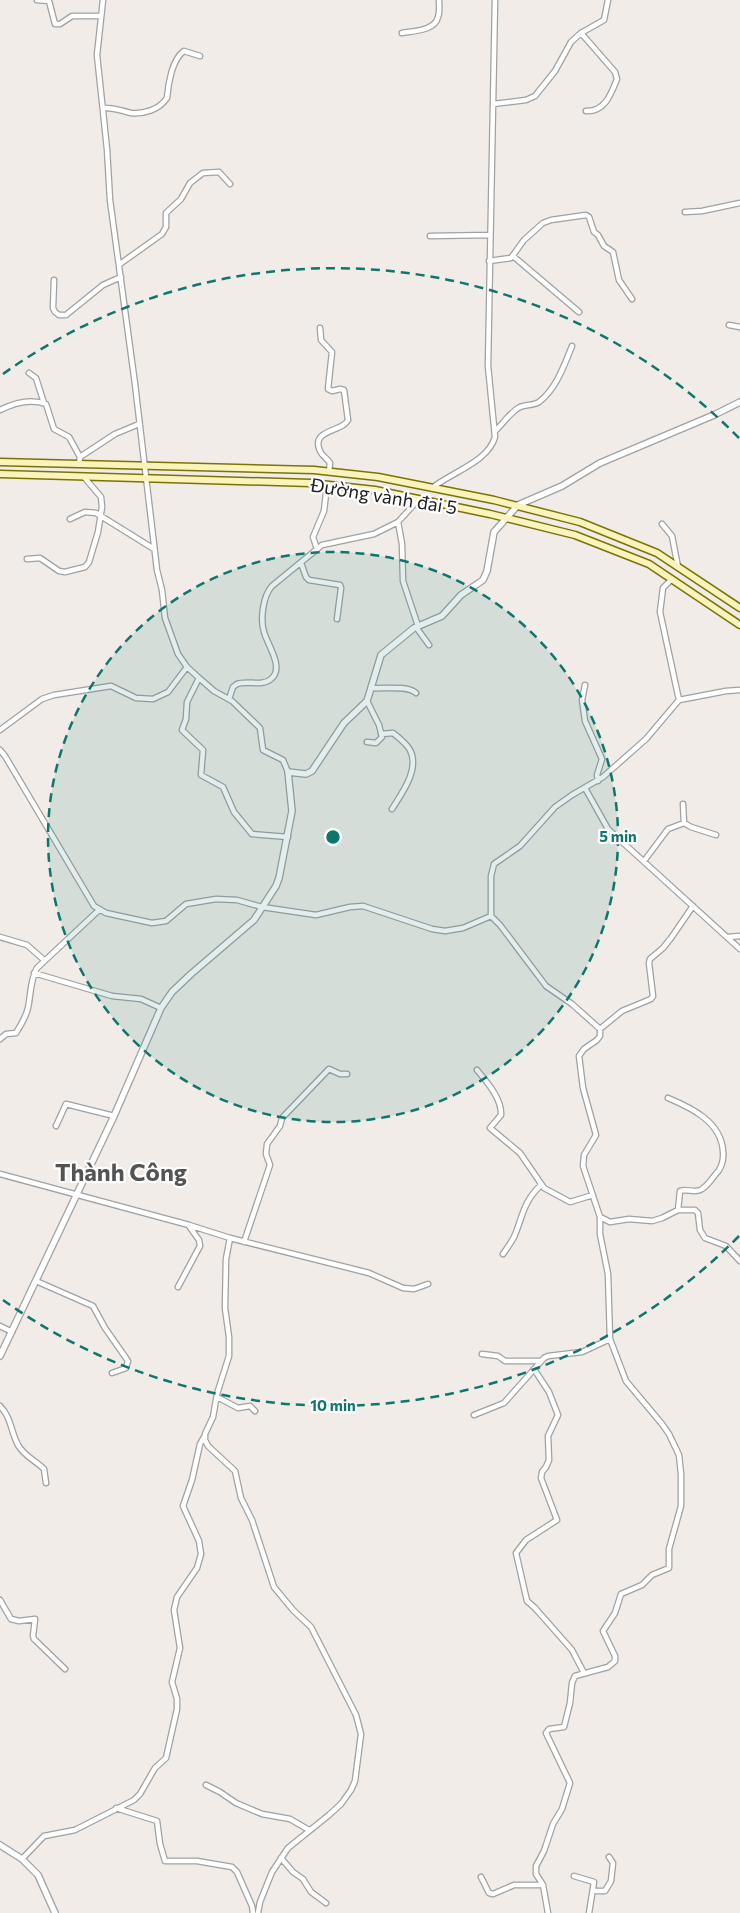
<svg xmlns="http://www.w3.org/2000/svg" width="740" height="1913" viewBox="0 0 740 1913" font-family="Commissioner,sans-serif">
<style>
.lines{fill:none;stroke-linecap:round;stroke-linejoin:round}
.minor-casing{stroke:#a1a1a1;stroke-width:7}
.tertiary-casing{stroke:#a1a1a1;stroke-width:8}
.secondary-casing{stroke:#7a7405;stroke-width:9}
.minor{stroke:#fff;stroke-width:4.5}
.tertiary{stroke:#fff;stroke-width:5.5}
.secondary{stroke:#faf3bc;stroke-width:6}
.ring{fill:none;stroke:#0f766e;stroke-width:2.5;stroke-dasharray:9 6}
.labels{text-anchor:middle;stroke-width:4.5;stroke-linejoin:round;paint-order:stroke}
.street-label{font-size:19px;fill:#202020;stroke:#fff}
.district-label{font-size:24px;font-weight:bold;fill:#535353;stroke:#fff}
.centre{fill:#0f766e;stroke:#fff;stroke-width:2.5}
.ring-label{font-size:15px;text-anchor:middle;font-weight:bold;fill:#0f766e;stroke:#fff;stroke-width:4.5;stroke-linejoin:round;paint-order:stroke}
</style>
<rect width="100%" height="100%" fill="#f1ece7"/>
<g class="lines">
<defs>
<path id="minor" d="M 37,0 L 49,1 L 55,24 L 60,24 L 72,16 L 101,16
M 103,0 L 97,55 L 107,149 L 110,200 L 135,384 L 157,570 L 162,590 L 165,618 L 178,654 L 187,667 L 199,678 L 214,691 L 232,701 L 260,728 L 263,750 L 283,760 L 288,772
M 402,33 C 413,31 435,31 438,17 C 440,12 439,5 439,0
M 581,33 L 615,72 L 617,79 C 611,94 605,112 586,111
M 493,104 L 526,100 L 535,96 L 555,71 L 571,42 L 581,33 L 604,20 L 608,0
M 103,108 C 114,107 121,111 131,113 C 144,114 159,110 167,98 C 168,85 172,59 184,51 L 200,56
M 685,212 L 702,211 L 740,203
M 430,236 L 490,235
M 513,256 L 579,312
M 489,261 L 511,258 L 524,240 L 543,223 L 551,220 L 586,215 L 589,217 L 594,232 L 598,235 L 604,246 L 613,252 L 619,280 L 632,299
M 120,264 L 162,234 L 166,227 L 166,213 L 181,199 L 190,183 L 203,173 L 219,172 L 230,184
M 54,280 L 53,308 L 55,312 L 59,315 L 66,315 L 103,285 L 121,277
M 729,325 L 740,327
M 320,328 L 321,340 L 332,352 L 328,389 L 332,391 L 340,389 L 344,390 L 348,420 C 343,432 310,429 320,451 C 322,456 327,458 330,463 L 329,472
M 29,373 L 36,378 L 44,403
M 0,410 C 14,403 30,398 46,404 L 54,429 L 69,437 L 80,457 L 79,464
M 495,431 C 504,423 509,413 520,407 C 526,404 533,406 539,402 C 556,389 564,366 572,346
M 80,457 L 115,434 L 139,424
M 432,488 C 452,472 488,462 495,437 L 488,366 L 495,0
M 70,519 L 85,512 L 96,513 L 154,549
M 398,522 L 402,544 L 403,581 L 418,626
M 662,524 L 672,536 L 678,567
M 317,549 L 313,537 L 324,511 L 327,485
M 27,559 L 40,558 L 59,571 L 65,572 L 85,567 L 89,562 L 98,532 L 102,507 L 101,497 L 84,477
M 301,563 L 306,577 L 309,580 L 340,585 L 341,588 L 337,619
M 672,579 L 663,588 L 660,612 L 679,700
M 416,627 L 429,645
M 199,678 L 187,702 L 186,719 L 182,730 L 203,750 L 201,775 L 223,787 L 234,812 L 252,834 L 288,837
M 585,685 L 582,700 L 585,721 L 602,759 L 597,775 L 598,781
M 371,688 C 383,689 408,685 416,693
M 229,699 L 233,687 L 237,684 C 247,680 262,687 271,679 C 285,668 267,644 264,632 C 260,619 263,596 272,586 L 322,545 L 374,534 L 398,522 L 419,499
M 367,701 L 379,725 L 382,737 L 376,743 L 367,742
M 0,730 L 42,699 L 54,695 L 111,686 L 136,698 L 153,699 L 168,692 L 187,667
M 381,734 L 393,733 C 399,738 406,743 410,750 C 420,769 402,793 392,809
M 0,750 L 5,756 L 94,906 L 106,913 L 152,923 L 166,921 L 186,904 L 216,899 L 237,900 L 262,907 L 316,915 L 350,907 L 363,906 L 432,929 L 445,931 L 463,928 L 491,916
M 585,788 L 608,829 L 740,949
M 683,804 L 684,823 L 691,827 L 716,835
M 644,861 L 668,829 L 684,823
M 0,937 L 27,945 L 44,960
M 728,937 L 740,936
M 34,973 L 112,996 L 141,999 L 161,1008
M 600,1029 L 622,1011 L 651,999 L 653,996 L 649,963 L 650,959 L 663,948 L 671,938 L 693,906
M 0,1039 L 6,1034 L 16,1033 C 21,1025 26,1017 28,1008 C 31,994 30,980 37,968 L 99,910
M 477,1070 C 487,1082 502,1099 501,1115 L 490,1128 L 520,1153 L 544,1188 L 570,1202 L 593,1195
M 668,1098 C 692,1108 721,1122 723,1151 C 724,1160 722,1168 715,1175 C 712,1179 707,1186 702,1189 C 695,1194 687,1188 680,1191 L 678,1210
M 56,1126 L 66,1104 L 114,1116
M 0,1174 L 189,1225 L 230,1238 L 369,1273 L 403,1288 L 414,1289 L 428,1284
M 600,1217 L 610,1222 L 629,1219 L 652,1221 L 662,1218 L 678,1210 L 695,1210 L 698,1213 L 700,1230 L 705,1238 L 726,1246 L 740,1261
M 230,1238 L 226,1259 L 225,1308 L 229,1337 L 229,1356 L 217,1394 L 213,1417 L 205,1434 L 205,1440 L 208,1446 L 235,1471 L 241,1498 L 252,1520 L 274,1587 L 293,1610 L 311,1627 L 356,1715 L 361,1734 L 355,1781 L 351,1790 L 341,1804 L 329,1815 L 288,1848 L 272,1872 L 260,1902 L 258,1913
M 244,1242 L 270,1165 L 266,1154 L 267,1144 L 280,1126 L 282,1118 L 329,1069 L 340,1074 L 347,1074
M 503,1254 C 507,1248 511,1243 514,1237 C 523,1216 523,1202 541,1185
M 36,1281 L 93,1306 L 105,1328 L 128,1361 L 126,1368 L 112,1373
M 178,1287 L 200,1246 L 199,1240 L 189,1226
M 0,1326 L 12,1332
M 482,1354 L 498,1356 L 505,1361 L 540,1361
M 534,1369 L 549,1392 L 558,1415 L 548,1436 L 549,1460 L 546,1467 L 542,1472 L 541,1478 L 557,1520 L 526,1540 L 516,1553 L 527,1601 L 535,1608 L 572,1650 L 584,1673
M 217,1397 L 238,1408 L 250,1406 L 255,1411
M 0,1406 C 11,1417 11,1432 18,1445 C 24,1456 35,1460 44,1469 L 46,1483
M 474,1415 L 504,1403 L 544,1358 L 548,1356 L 582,1352 L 610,1339
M 0,1600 L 11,1619 L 19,1621 L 35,1619 L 33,1636 L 34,1639 L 65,1669
M 206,1785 L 220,1792 L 236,1803 L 262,1814 L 290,1819 L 309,1830
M 116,1808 L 157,1821 L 160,1844 L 165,1861 L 197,1861 L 232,1867 L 237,1872 L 252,1906 L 253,1913
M 281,1858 L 293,1872 L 303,1879 L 311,1892 L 326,1903
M 22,1859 L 44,1836 L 75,1830 L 134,1800 L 140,1794 L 155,1768 L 166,1758 L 177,1709 L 177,1699 L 172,1682 L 180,1648 L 174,1610 L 177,1597 L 197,1568 L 201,1554 L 199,1541 L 183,1506 L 192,1480 L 200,1444 L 204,1437
M 574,1876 L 594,1882 L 589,1913
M 481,1877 L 489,1893 L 493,1894 L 514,1885 L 543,1885
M 593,1891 L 605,1891 L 611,1881 L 613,1863 L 609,1857
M 548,1913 L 543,1885 L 536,1874 L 536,1866 L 544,1851 L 553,1824 L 562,1809 L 570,1783 L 546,1733 L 549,1729 L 564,1727 L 570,1703 L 572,1683 L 575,1676 L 608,1667 L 615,1661 L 615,1656 L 603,1631 L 615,1613 L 621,1594 L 642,1585 L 652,1575 L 669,1568 L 669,1549 L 681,1506 L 681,1474 L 679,1455 L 669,1434 L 662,1424 L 626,1381 L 610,1339 L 608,1274 L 600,1234 L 600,1217 L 583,1166 L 584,1155 L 596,1135 L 583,1088 L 579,1056 L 584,1049 L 597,1040 L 600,1036 L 600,1029 L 572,1004 L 546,986 L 500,925 L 491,916 L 491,876 L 494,864 L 520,846 L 555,807 L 572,795 L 603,777 L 646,739 L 679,700 L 726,691 L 740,690"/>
<path id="tertiary" d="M 0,1356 L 114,1116 L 161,1008 L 172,992 L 191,974 L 254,920 L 276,886 L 279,878 L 292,811 L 288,772 L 306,774 L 312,771 L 344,723 L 367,701 L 381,655 L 414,628 L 442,616 L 461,595 L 483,580 L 487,571 L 494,532 L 518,505 L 562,486 L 600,463 L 714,415 L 740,402
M 0,1845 L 22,1859 L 38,1875 L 55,1913"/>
<path id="secondary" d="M 0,462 L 314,470 L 378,477 L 494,500 L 580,522 L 657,553 L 740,608
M 0,474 L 311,483 L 375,490 L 490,514 L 575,535 L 649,564 L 740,625"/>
</defs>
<use href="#minor" class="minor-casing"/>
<use href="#tertiary" class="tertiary-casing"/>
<use href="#secondary" class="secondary-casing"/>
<use href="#minor" class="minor"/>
<use href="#tertiary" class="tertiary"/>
<use href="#secondary" class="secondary"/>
</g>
<circle cx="333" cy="837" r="285" fill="#0f766e" fill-opacity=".12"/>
<g class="ring">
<circle cx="333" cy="837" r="285"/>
<path d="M739 1236A569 569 0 0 1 3 1300M3 374A569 569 0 0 1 739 438"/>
</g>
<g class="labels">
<g class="street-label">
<text transform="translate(384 496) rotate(9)" y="7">Đường vành đai 5</text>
</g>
<g class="district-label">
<text x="121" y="1181">Thành Công</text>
</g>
</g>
<circle cx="333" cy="837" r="8" class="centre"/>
<g class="ring-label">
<text x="618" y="842">5 min</text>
<text x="333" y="1411">10 min</text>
</g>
</svg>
